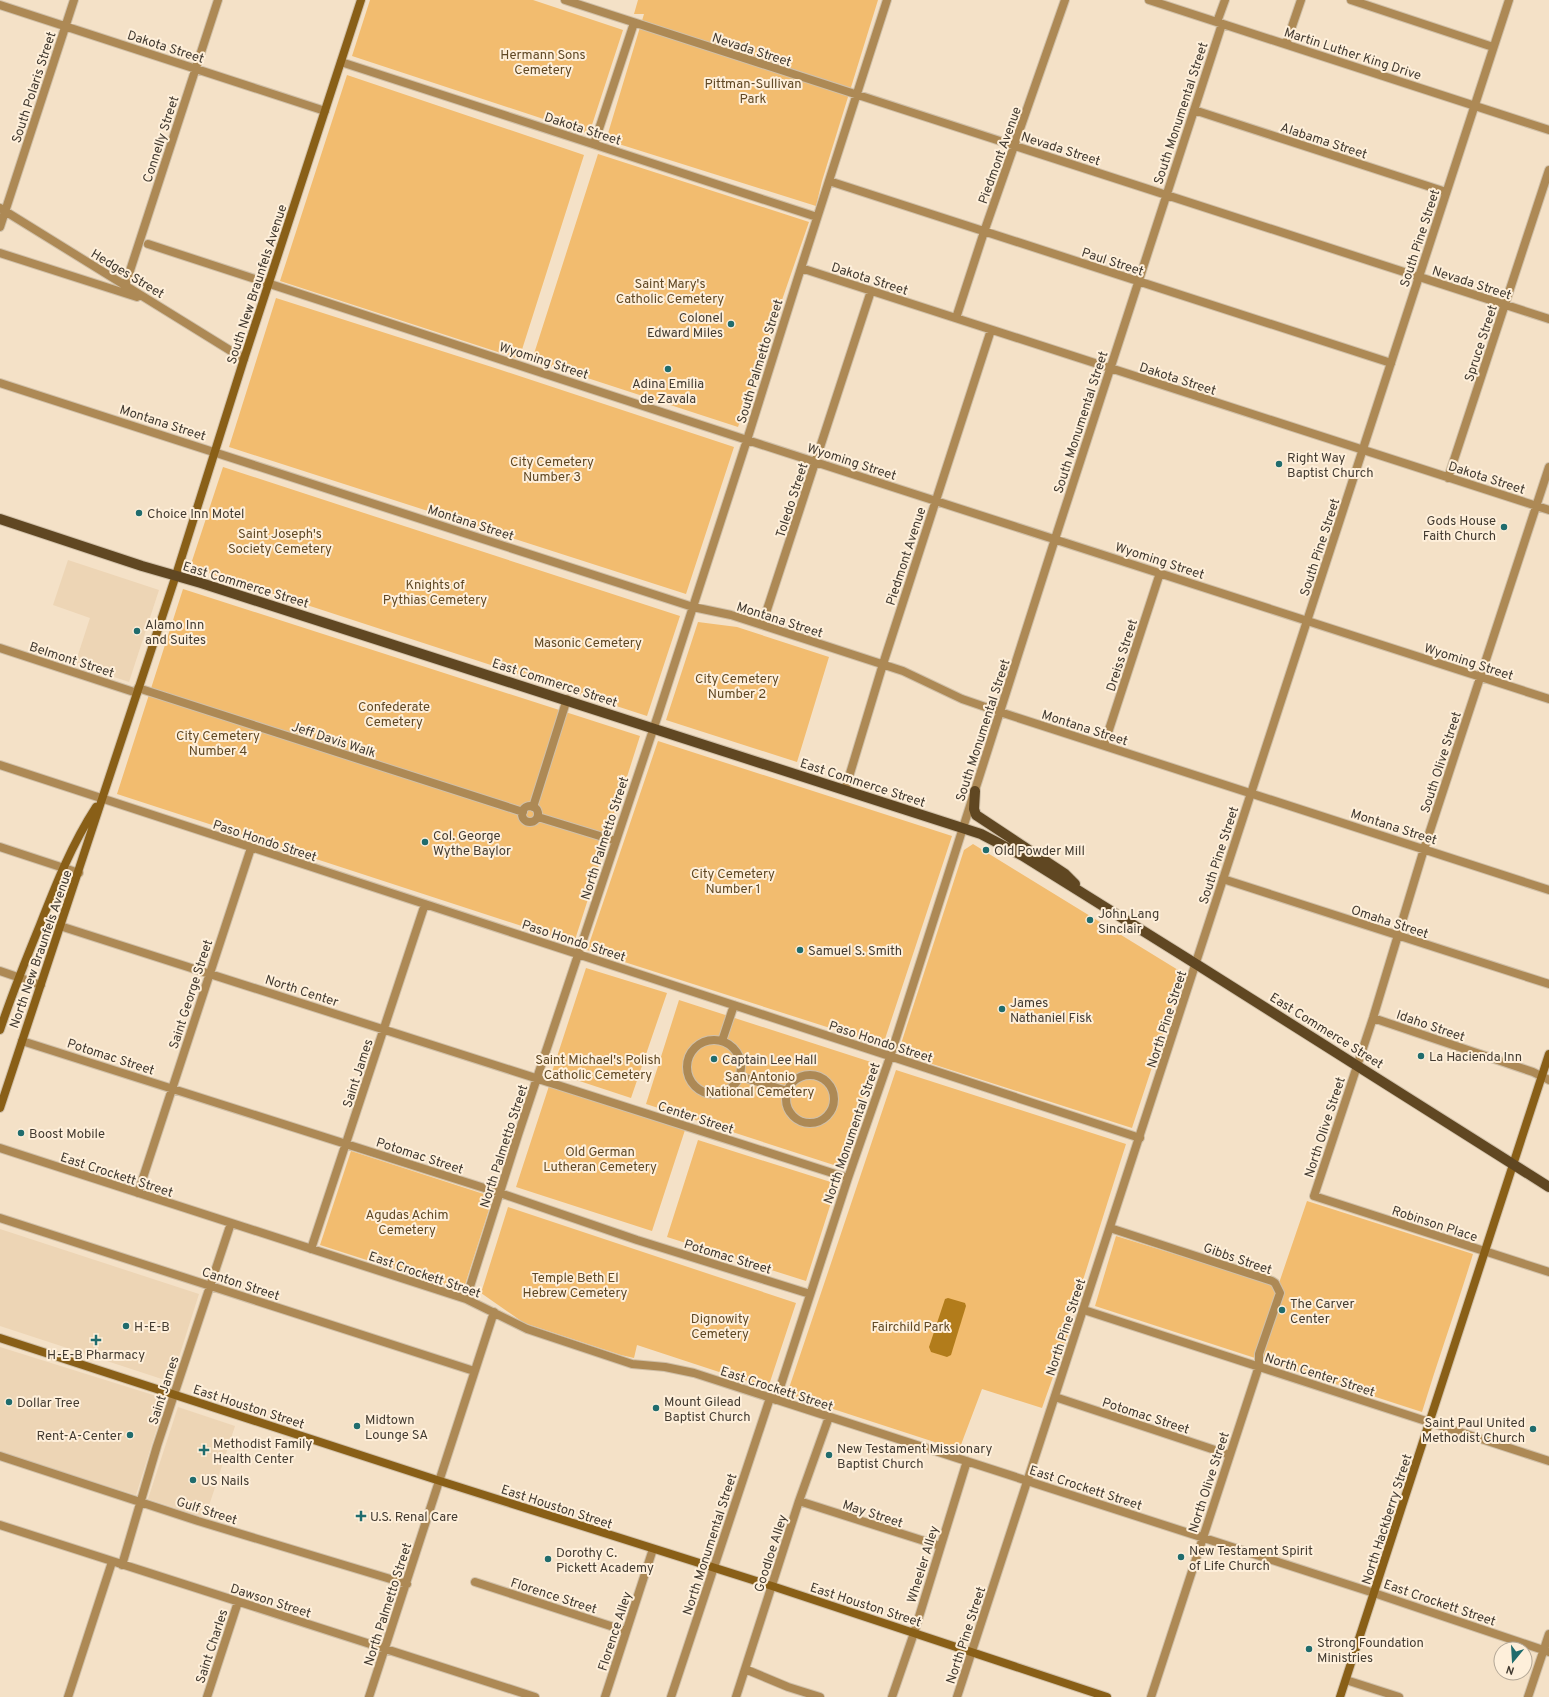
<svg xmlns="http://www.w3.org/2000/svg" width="1549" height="1697" viewBox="0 0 1549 1697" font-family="Overpass,sans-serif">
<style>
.built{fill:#edd5b5}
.green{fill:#f2bc6f}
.water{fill:#b27c1b}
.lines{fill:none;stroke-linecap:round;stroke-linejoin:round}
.minor-casing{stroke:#d0c0a9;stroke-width:10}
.tertiary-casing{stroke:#d0c0a9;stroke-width:10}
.secondary-casing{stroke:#d0c0a9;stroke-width:10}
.primary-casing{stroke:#d0c0a9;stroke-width:12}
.minor{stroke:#ad8955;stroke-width:8}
.tertiary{stroke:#ad8955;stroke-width:8}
.secondary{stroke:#895f17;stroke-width:8}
.primary{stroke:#604722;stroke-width:10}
.poi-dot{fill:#206c6d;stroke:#feefda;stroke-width:1.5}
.labels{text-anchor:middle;stroke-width:4;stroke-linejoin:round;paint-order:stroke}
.street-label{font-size:13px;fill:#423a30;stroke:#feefda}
.park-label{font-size:13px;fill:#5f4723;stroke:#feefda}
.poi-label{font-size:13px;fill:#423a30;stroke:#feefda;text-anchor:start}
</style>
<rect width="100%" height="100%" fill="#f4e1c7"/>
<path class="built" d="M 68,560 L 159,590 L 129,682 L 75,664 L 90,618 L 53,605 Z
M 0,1229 L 199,1294 L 171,1382 L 0,1326 Z
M 0,1347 L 166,1399 L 136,1495 L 0,1452 Z
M 178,1407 L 235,1426 L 205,1518 L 148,1499 Z"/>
<path class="green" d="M 370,0 L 533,0 L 623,30 L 589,134 L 352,56 Z
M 638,0 L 878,0 L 822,181 L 816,206 L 606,140 L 644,14 L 634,14 Z
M 347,75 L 584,155 L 519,359 L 280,281 Z
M 598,154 L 809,222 L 738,427 L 532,360 Z
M 276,298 L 498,369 L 734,447 L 686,594 L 229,447 Z
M 223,467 L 680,616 L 647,716 L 190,567 Z
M 183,589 L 640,736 L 574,943 L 117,794 Z
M 698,622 L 737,627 L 829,657 L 797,762 L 666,720 Z
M 658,741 L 952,836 L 883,1045 L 587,950 Z
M 973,844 L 1183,973 L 1132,1128 L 898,1053 L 964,850 Z
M 586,968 L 667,993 L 631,1098 L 552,1072 Z
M 679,1000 L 874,1063 L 840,1167 L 646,1104 Z
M 896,1070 L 1126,1144 L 1078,1296 L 1065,1306 L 1068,1311 L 1071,1326 L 1042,1408 L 982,1389 L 959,1450 L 787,1394 Z
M 549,1086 L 685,1130 L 652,1231 L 516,1187 Z
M 698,1140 L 837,1184 L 806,1281 L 667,1237 Z
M 351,1151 L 493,1197 L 463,1291 L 320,1245 Z
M 1307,1201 L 1473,1254 C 1457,1307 1438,1359 1422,1412 L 1095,1306 L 1116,1236 L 1278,1286 Z
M 508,1207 L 796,1303 L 768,1388 L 637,1345 L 634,1358 L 621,1355 L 524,1323 L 481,1293 Z"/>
<path class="water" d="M 948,1298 L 965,1303 L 966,1306 L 951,1355 L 947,1357 L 931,1352 L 929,1347 L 945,1299 Z"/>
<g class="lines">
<defs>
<path id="minor" d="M 565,0 L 1549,319
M 1149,0 L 1549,130
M 1351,0 L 1493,47
M 0,5 L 325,111
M 1217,22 L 1225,0
M 1286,44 L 1301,0
M 341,62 L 817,217
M 1194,110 L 1446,192
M 594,144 L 634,23
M 829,181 L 1391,363
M 0,208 L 244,359
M 0,227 L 74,0
M 148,244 L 747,440 L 1549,699
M 0,253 L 137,297
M 801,268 L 1549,510
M 125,286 L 218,0
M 956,318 L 984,232 L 1065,0
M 0,383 L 693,607 L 731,615 L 762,625 L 903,671 L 962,699 L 1000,712 L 1549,890
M 1549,467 L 1424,849 L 1373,1018 L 1314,1196 L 1549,1272
M 1448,478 L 1549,170
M 762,625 L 871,291
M 0,648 L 137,693
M 138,688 L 523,812
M 1104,745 L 1160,573
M 0,765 L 1140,1138
M 845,790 L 883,664 L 991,330
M522 814a8 8 0 1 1 16 0a8 8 0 1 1-16 0Z
M 533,807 L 567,699
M 538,817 L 616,841
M 0,847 L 79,873
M 1223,879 L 1549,984
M 60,926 L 848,1178
M 0,971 L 41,985
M 1373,1018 L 1533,1072 L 1549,1080
M687 1067a27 27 0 1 1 54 0a27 27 0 1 1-54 0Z
M 22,1041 L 500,1193 L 637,1240 L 810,1294
M 722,1041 L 734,1005
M786 1099a24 24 0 1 1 48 0a24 24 0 1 1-48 0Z
M 739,1076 L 787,1091
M 0,1148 L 466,1299 L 527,1329 L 632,1364 L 665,1367 L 694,1373 L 1374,1593 L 1549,1652
M 138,1193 L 251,848
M 0,1218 L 474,1371
M 1110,1228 L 1272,1281 L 1275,1283 L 1280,1293 L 1259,1354 L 1259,1366 L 1151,1697
M 311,1249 L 425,904
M 466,1299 L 518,1135 L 658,715 L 747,440 L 801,268 L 887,0
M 1084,1310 L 1549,1461
M 1055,1397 L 1230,1455
M 776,1400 L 848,1178 L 890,1057 L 1055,539 L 1222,24
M 0,1456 L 198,1521 L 407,1584
M 799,1501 L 940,1546
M 0,1525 L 535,1697
M 122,1565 L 157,1446 L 231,1223
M 475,1582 L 626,1631
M 745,1669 L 788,1687 L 820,1697
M 1346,1680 L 1399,1697
M 68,1697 L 112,1562
M 207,1697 L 238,1602
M 369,1697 L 494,1312
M 605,1697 L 653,1549
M 671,1697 L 770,1398
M 736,1697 L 799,1501 L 829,1417
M 892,1697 L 914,1633 L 967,1461
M 1528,1697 L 1549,1634"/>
<path id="tertiary" d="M 957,1697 L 1509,0"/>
<path id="secondary" d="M 0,1030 C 12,994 26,959 40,925 C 56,884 72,844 96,807
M 0,1108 L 176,575 L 244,359 L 361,0
M 0,1338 L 440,1481 L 772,1586 L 1107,1697
M 1340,1697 L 1549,1054"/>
<path id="primary" d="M 0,519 L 142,566 L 201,583 L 981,834 L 1023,856 L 1196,964 L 1549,1187
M 975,791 L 974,809 L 976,815 L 1065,874 L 1075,884"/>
</defs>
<use href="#minor" class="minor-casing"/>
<use href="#tertiary" class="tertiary-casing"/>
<use href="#secondary" class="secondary-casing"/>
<use href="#primary" class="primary-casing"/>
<use href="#minor" class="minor"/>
<use href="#tertiary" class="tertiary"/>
<use href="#secondary" class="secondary"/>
<use href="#primary" class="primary"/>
</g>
<g class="poi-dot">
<circle cx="731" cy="324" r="4"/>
<circle cx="668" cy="369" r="4"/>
<circle cx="1279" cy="464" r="4"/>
<circle cx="139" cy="513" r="4"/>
<circle cx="1504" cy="527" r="4"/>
<circle cx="137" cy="631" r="4"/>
<circle cx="425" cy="842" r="4"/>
<circle cx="986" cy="850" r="4"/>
<circle cx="1090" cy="920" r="4"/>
<circle cx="800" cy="950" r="4"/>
<circle cx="1002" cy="1009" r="4"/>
<circle cx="1421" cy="1056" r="4"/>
<circle cx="714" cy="1059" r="4"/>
<circle cx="21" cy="1133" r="4"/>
<circle cx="1282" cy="1310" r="4"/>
<circle cx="126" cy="1326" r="4"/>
<path d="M94 1334h4v4h4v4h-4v4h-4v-4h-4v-4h4z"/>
<circle cx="9" cy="1402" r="4"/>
<circle cx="656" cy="1408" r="4"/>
<circle cx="357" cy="1426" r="4"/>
<circle cx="1533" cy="1429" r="4"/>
<circle cx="130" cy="1435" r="4"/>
<path d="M202 1444h4v4h4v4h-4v4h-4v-4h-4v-4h4z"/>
<circle cx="829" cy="1455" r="4"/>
<circle cx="193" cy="1480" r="4"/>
<path d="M359 1510h4v4h4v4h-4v4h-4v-4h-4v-4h4z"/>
<circle cx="1181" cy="1557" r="4"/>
<circle cx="548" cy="1559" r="4"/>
<circle cx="1309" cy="1649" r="4"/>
</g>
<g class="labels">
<g class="street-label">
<text transform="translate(166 46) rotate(18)" y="5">Dakota Street</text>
<text transform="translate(752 49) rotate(18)" y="5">Nevada Street</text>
<text transform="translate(1353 53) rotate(18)" y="5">Martin Luther King Drive</text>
<text transform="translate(33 87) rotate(-72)" y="5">South Polaris Street</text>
<text transform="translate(1180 113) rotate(-72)" y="5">South Monumental Street</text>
<text transform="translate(583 128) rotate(18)" y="5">Dakota Street</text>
<text transform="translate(160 139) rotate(-72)" y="5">Connelly Street</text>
<text transform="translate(1324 140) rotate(18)" y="5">Alabama Street</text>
<text transform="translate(1061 148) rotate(18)" y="5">Nevada Street</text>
<text transform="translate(999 155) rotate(-70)" y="5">Piedmont Avenue</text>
<text transform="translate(1419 238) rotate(-72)" y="5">South Pine Street</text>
<text transform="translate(1113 261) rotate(18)" y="5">Paul Street</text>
<text transform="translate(128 273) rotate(31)" y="5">Hedges Street</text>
<text transform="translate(870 278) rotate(18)" y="5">Dakota Street</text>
<text transform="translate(1472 282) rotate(18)" y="5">Nevada Street</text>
<text transform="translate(256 284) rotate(-72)" y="5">South New Braunfels Avenue</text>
<text transform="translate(1480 343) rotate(-72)" y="5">Spruce Street</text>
<text transform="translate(544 360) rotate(18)" y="5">Wyoming Street</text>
<text transform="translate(759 361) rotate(-73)" y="5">South Palmetto Street</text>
<text transform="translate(1178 378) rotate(18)" y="5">Dakota Street</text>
<text transform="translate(163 422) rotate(18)" y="5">Montana Street</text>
<text transform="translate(1080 422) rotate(-72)" y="5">South Monumental Street</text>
<text transform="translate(852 461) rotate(18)" y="5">Wyoming Street</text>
<text transform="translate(1487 477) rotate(18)" y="5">Dakota Street</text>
<text transform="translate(791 500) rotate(-72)" y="5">Toledo Street</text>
<text transform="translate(471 522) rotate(18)" y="5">Montana Street</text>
<text transform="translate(1319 547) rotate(-72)" y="5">South Pine Street</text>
<text transform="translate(905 556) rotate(-72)" y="5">Piedmont Avenue</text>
<text transform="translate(1160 560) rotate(18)" y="5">Wyoming Street</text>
<text transform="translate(246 584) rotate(17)" y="5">East Commerce Street</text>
<text transform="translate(780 619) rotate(18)" y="5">Montana Street</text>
<text transform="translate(1121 655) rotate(-72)" y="5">Dreiss Street</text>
<text transform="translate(72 659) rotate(18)" y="5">Belmont Street</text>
<text transform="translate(1469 661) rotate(18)" y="5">Wyoming Street</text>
<text transform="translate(555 682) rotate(18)" y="5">East Commerce Street</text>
<text transform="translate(1085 727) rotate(18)" y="5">Montana Street</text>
<text transform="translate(982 730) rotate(-72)" y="5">South Monumental Street</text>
<text transform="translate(334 739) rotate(18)" y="5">Jeff Davis Walk</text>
<text transform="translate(1440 762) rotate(-72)" y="5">South Olive Street</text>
<text transform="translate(863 782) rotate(18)" y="5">East Commerce Street</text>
<text transform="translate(1394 826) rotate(18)" y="5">Montana Street</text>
<text transform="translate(604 838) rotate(-72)" y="5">North Palmetto Street</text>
<text transform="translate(265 840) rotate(18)" y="5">Paso Hondo Street</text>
<text transform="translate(1218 855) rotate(-72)" y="5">South Pine Street</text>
<text transform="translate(1390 921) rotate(18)" y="5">Omaha Street</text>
<text transform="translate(574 940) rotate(18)" y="5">Paso Hondo Street</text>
<text transform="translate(40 949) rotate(-71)" y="5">North New Braunfels Avenue</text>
<text transform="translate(302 990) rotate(18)" y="5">North Center</text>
<text transform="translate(190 994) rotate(-72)" y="5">Saint George Street</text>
<text transform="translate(1166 1019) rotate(-72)" y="5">North Pine Street</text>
<text transform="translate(1431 1025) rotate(19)" y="5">Idaho Street</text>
<text transform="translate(1327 1030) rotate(32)" y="5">East Commerce Street</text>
<text transform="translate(881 1041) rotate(18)" y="5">Paso Hondo Street</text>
<text transform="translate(111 1056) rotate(18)" y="5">Potomac Street</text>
<text transform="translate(357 1073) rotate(-72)" y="5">Saint James</text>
<text transform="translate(696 1117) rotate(18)" y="5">Center Street</text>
<text transform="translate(1324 1127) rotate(-72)" y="5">North Olive Street</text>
<text transform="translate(851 1133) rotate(-71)" y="5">North Monumental Street</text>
<text transform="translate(503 1146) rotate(-72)" y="5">North Palmetto Street</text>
<text transform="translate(420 1155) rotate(18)" y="5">Potomac Street</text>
<text transform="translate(117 1174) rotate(18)" y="5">East Crockett Street</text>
<text transform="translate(1435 1223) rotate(18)" y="5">Robinson Place</text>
<text transform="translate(728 1256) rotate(17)" y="5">Potomac Street</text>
<text transform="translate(1238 1258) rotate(19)" y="5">Gibbs Street</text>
<text transform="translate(425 1274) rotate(19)" y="5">East Crockett Street</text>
<text transform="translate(241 1283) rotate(18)" y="5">Canton Street</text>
<text transform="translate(1065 1327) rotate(-72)" y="5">North Pine Street</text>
<text transform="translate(1320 1374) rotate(18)" y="5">North Center Street</text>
<text transform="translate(777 1388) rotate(18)" y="5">East Crockett Street</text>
<text transform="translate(163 1390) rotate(-72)" y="5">Saint James</text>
<text transform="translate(249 1406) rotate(18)" y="5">East Houston Street</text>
<text transform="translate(1146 1415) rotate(18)" y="5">Potomac Street</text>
<text transform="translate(1208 1482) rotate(-72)" y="5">North Olive Street</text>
<text transform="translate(1086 1487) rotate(18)" y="5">East Crockett Street</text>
<text transform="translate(557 1506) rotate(18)" y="5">East Houston Street</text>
<text transform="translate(207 1510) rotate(18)" y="5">Gulf Street</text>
<text transform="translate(873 1513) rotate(18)" y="5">May Street</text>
<text transform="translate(1386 1519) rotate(-72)" y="5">North Hackberry Street</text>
<text transform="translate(709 1544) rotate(-72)" y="5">North Monumental Street</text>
<text transform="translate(770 1553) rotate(-72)" y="5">Goodloe Alley</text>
<text transform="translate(922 1564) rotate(-73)" y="5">Wheeler Alley</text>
<text transform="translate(554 1595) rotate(18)" y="5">Florence Street</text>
<text transform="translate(271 1600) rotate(18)" y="5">Dawson Street</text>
<text transform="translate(1440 1602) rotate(19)" y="5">East Crockett Street</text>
<text transform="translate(387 1604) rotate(-72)" y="5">North Palmetto Street</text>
<text transform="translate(866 1604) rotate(18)" y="5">East Houston Street</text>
<text transform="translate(614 1631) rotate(-72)" y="5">Florence Alley</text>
<text transform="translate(965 1635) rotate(-72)" y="5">North Pine Street</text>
<text transform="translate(211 1646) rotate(-72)" y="5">Saint Charles</text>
</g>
<g class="park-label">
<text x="543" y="59">Hermann Sons<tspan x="543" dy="15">Cemetery</tspan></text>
<text x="753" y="88">Pittman-Sullivan<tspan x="753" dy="15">Park</tspan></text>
<text x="670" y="288">Saint Mary's<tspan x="670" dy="15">Catholic Cemetery</tspan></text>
<text x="552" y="466">City Cemetery<tspan x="552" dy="15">Number 3</tspan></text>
<text x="280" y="538">Saint Joseph's<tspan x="280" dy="15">Society Cemetery</tspan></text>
<text x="435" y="589">Knights of<tspan x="435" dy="15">Pythias Cemetery</tspan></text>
<text x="588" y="647">Masonic Cemetery</text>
<text x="737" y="683">City Cemetery<tspan x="737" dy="15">Number 2</tspan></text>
<text x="394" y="711">Confederate<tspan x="394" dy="15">Cemetery</tspan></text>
<text x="218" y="740">City Cemetery<tspan x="218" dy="15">Number 4</tspan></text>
<text x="733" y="878">City Cemetery<tspan x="733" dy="15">Number 1</tspan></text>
<text x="598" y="1064">Saint Michael's Polish<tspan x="598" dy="15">Catholic Cemetery</tspan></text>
<text x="760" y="1081">San Antonio<tspan x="760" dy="15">National Cemetery</tspan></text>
<text x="600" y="1156">Old German<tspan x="600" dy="15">Lutheran Cemetery</tspan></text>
<text x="407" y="1219">Agudas Achim<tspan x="407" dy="15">Cemetery</tspan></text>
<text x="575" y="1282">Temple Beth El<tspan x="575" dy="15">Hebrew Cemetery</tspan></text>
<text x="720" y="1323">Dignowity<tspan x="720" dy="15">Cemetery</tspan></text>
<text x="911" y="1331">Fairchild Park</text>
</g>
<g class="poi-label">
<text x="723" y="322" text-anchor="end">Colonel<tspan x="723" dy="15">Edward Miles</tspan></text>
<text x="668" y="388" text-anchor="middle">Adina Emilia<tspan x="668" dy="15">de Zavala</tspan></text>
<text x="1287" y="462">Right Way<tspan x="1287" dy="15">Baptist Church</tspan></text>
<text x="147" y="518">Choice Inn Motel</text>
<text x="1496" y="525" text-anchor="end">Gods House<tspan x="1496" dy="15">Faith Church</tspan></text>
<text x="145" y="629">Alamo Inn<tspan x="145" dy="15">and Suites</tspan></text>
<text x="433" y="840">Col. George<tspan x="433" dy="15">Wythe Baylor</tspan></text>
<text x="994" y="855">Old Powder Mill</text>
<text x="1098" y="918">John Lang<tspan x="1098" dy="15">Sinclair</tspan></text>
<text x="808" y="955">Samuel S. Smith</text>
<text x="1010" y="1007">James<tspan x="1010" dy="15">Nathaniel Fisk</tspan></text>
<text x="1429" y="1061">La Hacienda Inn</text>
<text x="722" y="1064">Captain Lee Hall</text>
<text x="29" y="1138">Boost Mobile</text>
<text x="1290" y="1308">The Carver<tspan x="1290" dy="15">Center</tspan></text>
<text x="134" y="1331">H-E-B</text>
<text x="96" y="1359" text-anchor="middle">H-E-B Pharmacy</text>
<text x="664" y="1406">Mount Gilead<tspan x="664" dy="15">Baptist Church</tspan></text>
<text x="17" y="1407">Dollar Tree</text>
<text x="365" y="1424">Midtown<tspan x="365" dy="15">Lounge SA</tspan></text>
<text x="1525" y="1427" text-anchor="end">Saint Paul United<tspan x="1525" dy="15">Methodist Church</tspan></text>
<text x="122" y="1440" text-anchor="end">Rent-A-Center</text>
<text x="213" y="1448">Methodist Family<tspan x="213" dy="15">Health Center</tspan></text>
<text x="837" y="1453">New Testament Missionary<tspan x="837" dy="15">Baptist Church</tspan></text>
<text x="201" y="1485">US Nails</text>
<text x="370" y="1521">U.S. Renal Care</text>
<text x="1189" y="1555">New Testament Spirit<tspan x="1189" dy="15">of Life Church</tspan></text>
<text x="556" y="1557">Dorothy C.<tspan x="556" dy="15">Pickett Academy</tspan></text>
<text x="1317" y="1647">Strong Foundation<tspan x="1317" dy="15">Ministries</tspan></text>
</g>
</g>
<g transform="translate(1513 1661) rotate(198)"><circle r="19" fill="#feefda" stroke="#b3a796"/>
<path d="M0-3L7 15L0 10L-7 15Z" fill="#206c6d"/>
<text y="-6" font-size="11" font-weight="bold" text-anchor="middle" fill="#423a30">N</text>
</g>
</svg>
